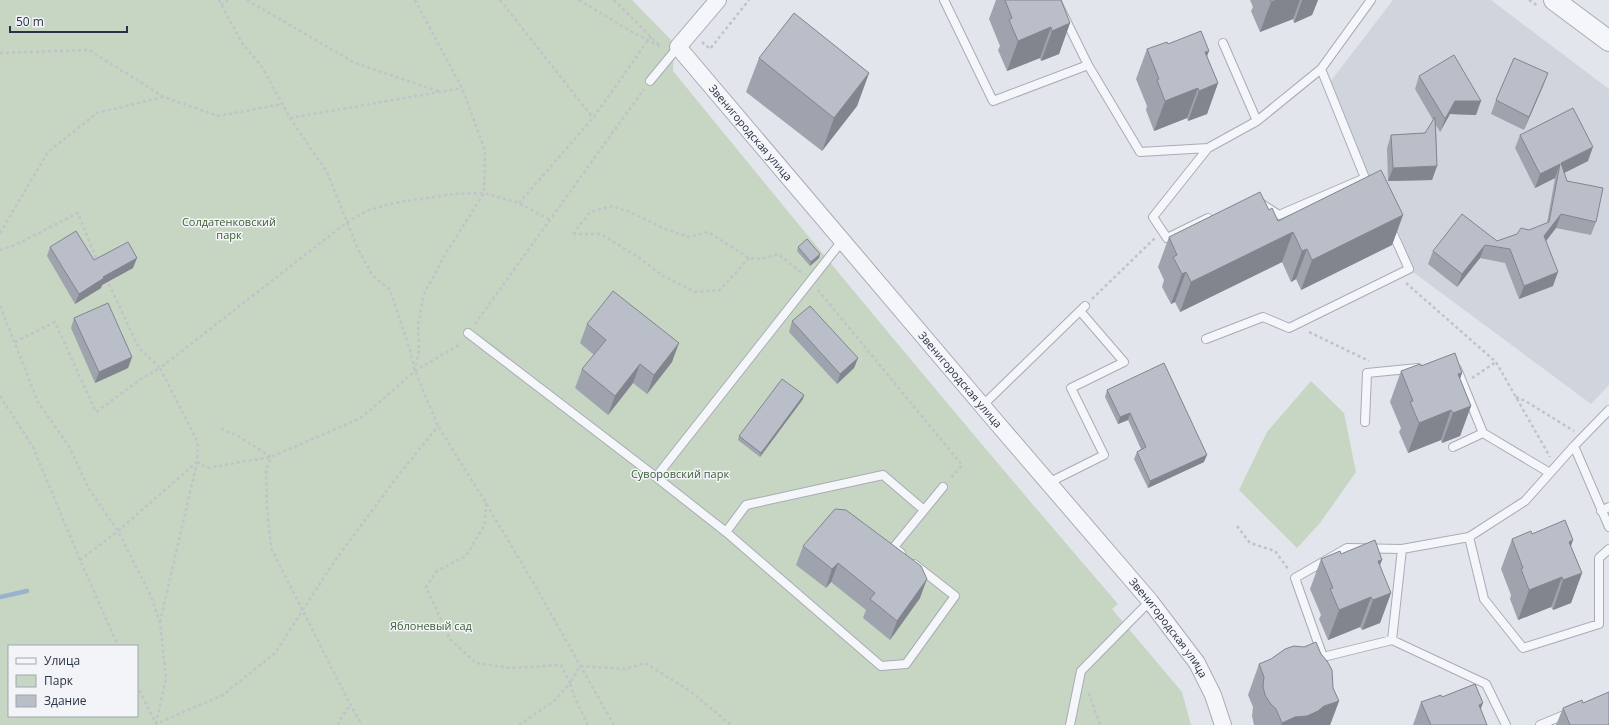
<svg xmlns="http://www.w3.org/2000/svg" width="1609" height="725" viewBox="0 0 1609 725" font-family="'Open Sans',sans-serif">
<style>
.built{fill:#d0d4dd}
.green{fill:#c7d5c3;fill-rule:evenodd}
.lines{fill:none;stroke-linecap:round;stroke-linejoin:round}
.stream{stroke:#9bb2cd;stroke-width:4.5}
.service-casing{stroke:#a7acb6;stroke-width:10}
.minor-casing{stroke:#a7acb6;stroke-width:18}
.tertiary-casing{stroke:#a7acb6;stroke-width:22}
.path{stroke:#c0c3ca;stroke-width:2.5;stroke-dasharray:3 3;stroke-linecap:butt}
.service{stroke:#f5f6f9;stroke-width:8}
.minor{stroke:#f5f6f9;stroke-width:16}
.tertiary{stroke:#f5f6f9;stroke-width:20}
.wall{fill:#9fa3ad}
.shaded-wall{fill:#82858d}
.building{fill:#b9bec9;stroke:#82858d}
.labels{text-anchor:middle;stroke-width:3;stroke-linejoin:round;paint-order:stroke}
.street-label{font-size:11px;fill:#293244;stroke:#f2f4f8}
.park-label{font-size:11px;fill:#3c6035;stroke:#f2f4f8}
</style>
<rect width="100%" height="100%" fill="#e2e5eb"/>
<path class="built" d="M 1393,0 L 1491,0 L 1609,89 L 1609,385 L 1591,404 L 1409,269 L 1401,238 L 1387,205 L 1367,173 L 1330,82 Z"/>
<path class="green" d="M 0,0 L 632,0 L 674,43 L 673,71 C 819,250 967,429 1118,604 L 1112,609 L 1182,692 L 1191,725 L 0,725 ZM 9,646 L 137,646 L 137,716 L 9,716 Z
M 1311,381 L 1344,413 L 1356,472 L 1320,523 L 1297,548 L 1239,490 L 1267,432 Z"/>
<g class="lines">
<path class="stream" d="M 0,597 L 27,591"/>
<defs>
<path id="service" d="M 944,0 L 993,101 L 1088,65 L 1056,0
M 1223,43 L 1257,121
M 1088,65 L 1140,152 L 1208,148 L 1257,121 L 1321,69 L 1371,0
M 1321,69 L 1365,178 L 1370,186
M 650,81 L 678,47
M 1208,148 L 1153,217 L 1167,238 L 1208,218
M 1259,202 L 1279,215 L 1365,178
M 468,333 L 656,477 L 842,241
M 1206,339 L 1263,317 L 1289,328 L 1409,269 L 1391,229
M 1457,369 L 1483,433 L 1550,473
M 982,406 L 1085,306
M 1365,422 L 1367,373 L 1418,368
M 1574,446 L 1609,527
M 1453,447 L 1483,433
M 656,477 L 726,532
M 1048,483 L 1104,455 L 1071,388 L 1124,362 L 1080,311
M 1601,511 L 1609,507
M 1469,537 L 1484,599 L 1523,648 L 1599,624 L 1599,558 L 1609,549
M 901,553 L 894,547 L 943,487
M 914,564 L 955,596 L 906,664 L 881,666 L 726,532 L 746,505 L 883,475 L 924,510
M 1392,640 L 1323,657 L 1295,578 L 1347,548 L 1402,549
M 1070,725 L 1081,671 L 1150,601
M 1506,725 L 1486,684 L 1392,640 L 1402,549 L 1469,537 L 1525,501 L 1574,446 L 1609,410
M 1540,725 L 1569,713"/>
<g id="minor">
<path id="s1" d="M 718,0 L 678,47 L 997,423 L 1150,601 L 1197,663 L 1213,695 L 1223,725"/>
</g>
<path id="tertiary" d="M 1554,0 L 1609,41"/>
</defs>
<use href="#service" class="service-casing"/>
<use href="#minor" class="minor-casing"/>
<use href="#tertiary" class="tertiary-casing"/>
<path class="path" d="M 219,0 L 242,43 L 262,67 L 290,118 L 327,172 L 357,247 L 372,275 L 390,290 L 410,350 L 415,371 L 438,426 L 486,503 L 534,584 L 614,725
M 247,0 L 355,63 L 441,92
M 415,0 L 462,88 L 485,150 L 484,193 L 446,253 L 424,294 L 418,325 L 419,351 L 415,369
M 500,0 L 593,118
M 579,0 L 632,32 L 661,47
M 614,0 L 659,45
M 1529,0 L 1538,6
M 221,5 L 228,0
M 702,42 L 710,49 L 749,0
M 0,53 L 89,50 L 164,97 L 218,116 L 283,104
M 290,118 L 462,88
M 519,203 L 593,118 L 651,36
M 0,233 L 48,152 L 97,113 L 163,97
M 573,234 L 590,212 L 612,206 L 630,212 L 665,229 L 689,237 L 708,232 L 749,258 L 762,259 L 778,254 L 802,273
M 573,234 L 601,234 L 638,257 L 663,276 L 695,292 L 720,290 L 749,258
M 0,250 L 15,245 L 78,213 L 97,261
M 1406,283 L 1496,362 L 1550,457
M 818,290 L 962,465 L 950,479
M 1092,299 L 1155,238
M 0,306 L 38,402 L 70,448 L 89,489 L 118,531 L 150,594 L 160,622 L 166,678 L 156,724
M 475,324 L 644,89
M 1309,332 L 1369,361
M 15,342 L 55,322 L 96,412 L 141,379 L 160,368 L 139,348 L 107,280
M 1472,378 L 1496,362
M 0,396 L 33,447 L 80,560 L 118,646
M 1516,397 L 1527,402 L 1574,431
M 221,429 L 238,436 L 271,457 L 266,470 L 267,505 L 271,548 L 350,704 L 362,725
M 197,462 L 207,468 L 271,457 L 361,418 L 415,371 L 462,343
M 486,503 L 485,524 L 466,556 L 437,571 L 426,587 L 450,639 L 476,663 L 511,668 L 561,665 L 570,683 L 554,701 L 519,725
M 1237,526 L 1250,543 L 1275,551 L 1289,570
M 80,560 L 118,531 L 197,462
M 160,622 L 197,462 L 198,443 L 160,368 L 346,223 L 366,211 L 394,203 L 454,194 L 484,193 L 519,203 L 550,220
M 137,685 L 156,724 L 223,695 L 275,653 L 334,562 L 394,481 L 438,426
M 1089,693 L 1100,725
M 338,725 L 339,721 L 350,705
M 588,725 L 573,694 L 570,683 L 580,666 L 625,669 L 645,663 L 690,691 L 731,725"/>
<use href="#service" class="service"/>
<use href="#minor" class="minor"/>
<use href="#tertiary" class="tertiary"/>
</g>
<path class="wall" d="M 996,0 L 1061,0 L 1070,23 L 1059,54 L 1041,61 L 1040,58 L 1007,71 L 998,50 L 1000,46 L 989,19 Z
M 1250,0 L 1318,0 L 1312,15 L 1294,23 L 1293,19 L 1260,32 L 1251,11 L 1253,7 Z
M 1168,44 L 1207,56 L 1218,83 L 1207,114 L 1188,121 L 1187,118 L 1154,131 L 1146,110 L 1147,106 L 1136,79 L 1147,49 Z
M 759,58 L 869,73 L 857,106 L 822,151 L 746,92 Z
M 1548,73 L 1543,86 L 1524,130 L 1491,114 L 1496,100 Z
M 1419,76 L 1476,115 L 1450,114 L 1440,132 L 1436,125 L 1437,166 L 1432,180 L 1388,181 L 1387,148 L 1391,135 L 1425,133 L 1433,120 L 1415,89 Z
M 1520,135 L 1588,161 L 1564,173 L 1567,181 L 1596,222 L 1591,235 L 1556,228 L 1546,241 L 1553,286 L 1519,299 L 1505,263 L 1480,258 L 1457,287 L 1428,264 L 1433,251 L 1497,241 L 1517,234 L 1529,230 L 1547,223 L 1555,178 L 1535,188 L 1515,148 Z
M 1269,210 L 1278,221 L 1403,215 L 1392,245 L 1301,290 L 1296,279 L 1291,282 L 1282,262 L 1180,312 L 1175,302 L 1171,304 L 1162,287 L 1164,280 L 1158,267 L 1169,237 Z
M 50,247 L 94,260 L 133,268 L 102,285 L 101,288 L 75,304 L 47,256 Z
M 798,247 L 819,258 L 810,266 L 797,251 Z
M 74,318 L 132,357 L 128,368 L 95,383 L 71,328 Z
M 792,321 L 858,358 L 854,368 L 837,384 L 789,332 Z
M 587,324 L 672,362 L 647,394 L 633,383 L 608,415 L 575,388 L 582,369 L 594,355 L 580,343 Z
M 1421,366 L 1462,373 L 1460,379 L 1471,406 L 1460,436 L 1442,443 L 1441,440 L 1408,453 L 1399,432 L 1401,428 L 1390,402 L 1401,371 Z
M 1107,390 L 1204,462 L 1148,488 L 1134,459 L 1137,452 L 1141,449 L 1128,420 L 1118,424 L 1105,397 Z
M 803,399 L 760,457 L 738,440 L 739,436 Z
M 1532,534 L 1573,540 L 1571,546 L 1582,573 L 1571,603 L 1553,610 L 1551,607 L 1518,620 L 1510,599 L 1511,595 L 1501,569 L 1512,539 Z
M 803,546 L 920,598 L 890,640 L 863,618 L 866,610 L 831,582 L 826,588 L 796,565 Z
M 1341,554 L 1391,593 L 1380,623 L 1362,630 L 1360,627 L 1328,640 L 1319,619 L 1321,615 L 1310,589 L 1321,559 Z
M 1304,647 L 1333,688 L 1339,701 L 1330,725 L 1254,725 L 1252,716 L 1253,707 L 1248,695 L 1259,664 Z
M 1442,697 L 1481,709 L 1487,725 L 1413,725 L 1421,702 Z
M 1583,703 L 1609,725 L 1556,725 L 1563,708 Z"/>
<path class="shaded-wall" d="M 1277,0 L 1300,0 L 1293,19 L 1260,32 L 1271,2 Z
M 1302,0 L 1318,0 L 1312,15 L 1294,23 Z
M 1070,23 L 1059,54 L 1041,61 L 1052,31 Z
M 1051,27 L 1040,58 L 1007,71 L 1018,41 Z
M 1209,51 L 1198,81 L 1205,52 Z
M 869,73 L 857,106 L 822,151 L 834,118 Z
M 1548,73 L 1543,86 L 1524,130 L 1529,117 Z
M 1218,83 L 1207,114 L 1188,121 L 1199,91 Z
M 1198,88 L 1187,118 L 1154,131 L 1165,101 Z
M 1455,101 L 1481,101 L 1476,115 L 1450,114 L 1440,132 L 1445,119 Z
M 1593,147 L 1588,161 L 1558,176 L 1561,163 Z
M 1560,164 L 1555,178 L 1535,188 L 1540,174 Z
M 1437,166 L 1432,180 L 1388,181 L 1393,168 Z
M 1561,214 L 1556,228 L 1539,250 L 1544,236 Z
M 1403,215 L 1392,245 L 1301,290 L 1312,260 Z
M 1293,232 L 1282,262 L 1180,312 L 1191,282 Z
M 1485,245 L 1480,258 L 1457,287 L 1462,274 Z
M 1307,249 L 1296,279 L 1291,282 L 1302,251 Z
M 820,254 L 819,258 L 810,266 L 811,262 Z
M 137,258 L 133,268 L 102,285 L 101,288 L 75,304 L 79,294 L 103,277 Z
M 1186,272 L 1175,302 L 1171,304 L 1182,274 Z
M 1558,272 L 1553,286 L 1519,299 L 1524,286 Z
M 679,343 L 672,362 L 647,394 L 654,375 Z
M 132,357 L 128,368 L 95,383 L 99,372 Z
M 858,358 L 854,368 L 837,384 L 840,374 Z
M 640,364 L 633,383 L 608,415 L 615,396 Z
M 1462,373 L 1451,403 L 1458,374 Z
M 804,395 L 803,399 L 760,457 L 761,453 Z
M 1471,406 L 1460,436 L 1442,443 L 1453,413 Z
M 1451,410 L 1441,440 L 1408,453 L 1419,423 Z
M 1130,413 L 1128,420 L 1118,424 L 1120,417 Z
M 1207,455 L 1204,462 L 1148,488 L 1150,481 Z
M 1573,540 L 1562,570 L 1569,542 Z
M 1382,560 L 1371,590 L 1378,561 Z
M 838,563 L 831,582 L 826,588 L 832,569 Z
M 1582,573 L 1571,603 L 1553,610 L 1563,580 Z
M 1562,577 L 1551,607 L 1518,620 L 1529,590 Z
M 927,579 L 920,598 L 890,640 L 897,621 Z
M 1391,593 L 1380,623 L 1362,630 L 1373,600 Z
M 1371,597 L 1360,627 L 1328,640 L 1339,610 Z
M 1339,701 L 1330,725 L 1281,725 L 1282,723 L 1295,717 Z
M 1483,703 L 1475,725 L 1479,705 Z"/>
<path class="building" d="M 1005,0 L 1061,0 L 1070,23 L 1052,31 L 1051,27 L 1018,41 L 1009,20 L 1012,18 Z
M 1270,0 L 1277,0 L 1271,2 Z
M 794,13 L 869,73 L 834,118 L 759,58 Z
M 1201,31 L 1209,51 L 1205,52 L 1218,83 L 1199,91 L 1198,88 L 1165,101 L 1157,80 L 1159,79 L 1147,49 L 1167,42 L 1168,44 Z
M 1454,55 L 1481,101 L 1455,101 L 1445,119 L 1419,76 Z
M 1514,58 L 1548,73 L 1529,117 L 1496,100 Z
M 1573,108 L 1593,147 L 1561,163 L 1567,181 L 1603,188 L 1596,222 L 1561,214 L 1544,236 L 1558,272 L 1524,286 L 1510,249 L 1485,245 L 1462,274 L 1433,251 L 1462,214 L 1497,241 L 1517,234 L 1521,228 L 1529,230 L 1549,222 L 1560,164 L 1540,174 L 1520,135 Z
M 1435,117 L 1437,166 L 1393,168 L 1391,135 L 1425,133 Z
M 1381,170 L 1403,215 L 1312,260 L 1307,249 L 1302,251 L 1293,232 L 1191,282 L 1186,272 L 1182,274 L 1173,257 L 1177,255 L 1169,237 L 1260,192 L 1269,210 L 1272,208 L 1278,221 Z
M 76,231 L 94,260 L 128,242 L 137,258 L 103,277 L 104,278 L 79,294 L 50,247 Z
M 807,239 L 820,254 L 811,262 L 798,247 Z
M 613,291 L 679,343 L 654,375 L 640,364 L 615,396 L 582,369 L 606,340 L 587,324 Z
M 108,303 L 132,357 L 99,372 L 74,318 Z
M 810,306 L 858,358 L 840,374 L 792,321 Z
M 1455,353 L 1462,373 L 1458,374 L 1471,406 L 1453,413 L 1451,410 L 1419,423 L 1410,402 L 1413,401 L 1401,371 L 1420,364 L 1421,366 Z
M 1164,363 L 1207,455 L 1150,481 L 1137,452 L 1146,447 L 1130,413 L 1120,417 L 1107,390 Z
M 782,379 L 804,395 L 761,453 L 739,436 Z
M 835,509 L 846,510 L 921,566 L 927,579 L 897,621 L 870,599 L 875,593 L 838,563 L 832,569 L 803,546 Z
M 1565,520 L 1573,540 L 1569,542 L 1582,573 L 1563,580 L 1562,577 L 1529,590 L 1521,569 L 1523,568 L 1512,539 L 1531,531 L 1532,534 Z
M 1375,540 L 1382,560 L 1378,561 L 1391,593 L 1373,600 L 1371,597 L 1339,610 L 1330,589 L 1333,588 L 1321,559 L 1340,551 L 1341,554 Z
M 1316,642 L 1321,654 L 1327,661 L 1332,670 L 1333,688 L 1339,701 L 1324,706 L 1318,711 L 1307,716 L 1295,717 L 1282,723 L 1276,709 L 1270,703 L 1265,695 L 1263,686 L 1264,677 L 1259,664 L 1271,659 L 1285,649 L 1294,646 L 1304,647 Z
M 1475,684 L 1483,703 L 1479,705 L 1487,725 L 1431,725 L 1421,702 L 1441,695 L 1442,697 Z
M 1609,692 L 1609,725 L 1570,725 L 1563,708 L 1582,700 L 1583,703 Z"/>
<g class="labels">
<g class="street-label">
<text dy="4" stroke="none"><textPath href="#s1" startOffset="174">Звенигородская улица</textPath></text>
<text dy="4" stroke="none"><textPath href="#s1" startOffset="498">Звенигородская улица</textPath></text>
<text dy="4" stroke="none"><textPath href="#s1" startOffset="822">Звенигородская улица</textPath></text>
</g>
<g class="park-label">
<text x="229" y="226">Солдатенковский<tspan x="229" dy="13">парк</tspan></text>
<text x="680" y="478">Суворовский парк</text>
<text x="431" y="630">Яблоневый сад</text>
</g>
</g>
<rect x="8" y="645" width="130" height="72" fill="#f2f4f8" stroke="#a2a6b0"/>
<rect x="16" y="658" width="20" height="6" fill="#f5f6f9" stroke="#a2a6b0"/>
<text x="44" y="665" font-size="12" fill="#293244">Улица</text>
<rect x="16" y="675" width="20" height="12" fill="#c7d5c3" stroke="#a2a6b0"/>
<text x="44" y="685" font-size="12" fill="#293244">Парк</text>
<rect x="16" y="695" width="20" height="12" fill="#b9bec9" stroke="#a2a6b0"/>
<text x="44" y="705" font-size="12" fill="#293244">Здание</text>
<path d="M10 26v6h117v-6" fill="none" stroke="#293244" stroke-width="2"/>
<text x="16" y="26" font-size="12" fill="#293244" stroke="#f2f4f8" stroke-width="3" paint-order="stroke">50 m</text>
</svg>
